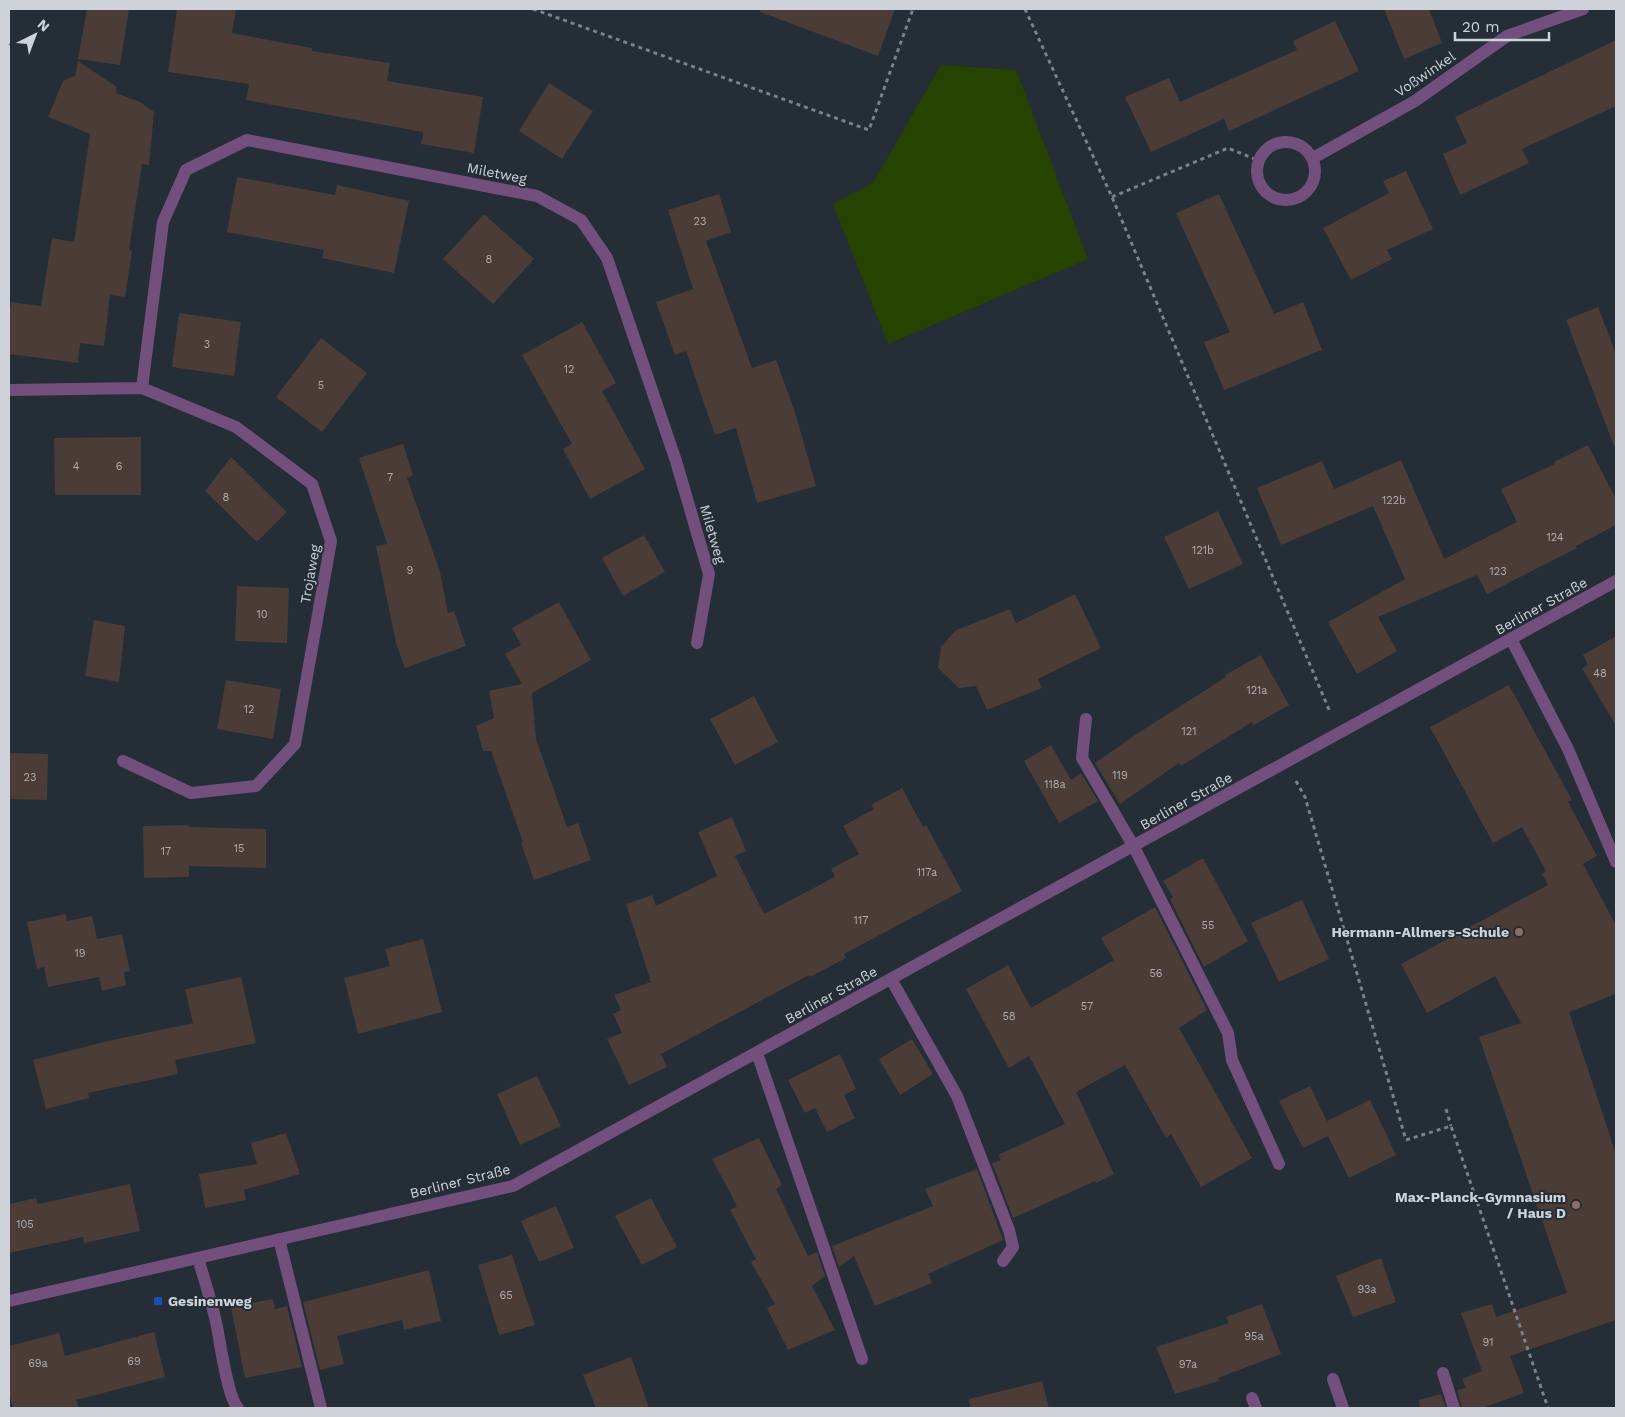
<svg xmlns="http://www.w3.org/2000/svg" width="1625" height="1417" viewBox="0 0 1625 1417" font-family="'Work Sans',sans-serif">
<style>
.green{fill:#264300}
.building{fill:#4b3c38}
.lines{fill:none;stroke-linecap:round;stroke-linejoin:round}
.path{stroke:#7b818a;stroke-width:3;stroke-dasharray:4 4;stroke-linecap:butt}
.minor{stroke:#734f7e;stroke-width:12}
.education-dot{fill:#8d6e63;stroke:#252d37;stroke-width:2}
.transit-dot{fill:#1a4fb4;stroke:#252d37;stroke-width:2}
.labels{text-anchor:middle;stroke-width:4;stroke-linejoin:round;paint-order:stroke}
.number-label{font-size:11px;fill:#adadb2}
.street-label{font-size:14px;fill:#ced3da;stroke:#252d37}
.poi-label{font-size:14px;font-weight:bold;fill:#ced3da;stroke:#252d37;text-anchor:end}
</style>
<rect width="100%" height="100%" fill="#252d37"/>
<path class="green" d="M 941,65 L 1016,70 L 1088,259 L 888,344 L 833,204 L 873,183 Z"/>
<path class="building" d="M 87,9 L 129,9 L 120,65 L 78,59 Z
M 177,9 L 236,9 L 232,33 L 312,48 L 312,51 L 390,63 L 387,81 L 483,97 L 474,153 L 421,144 L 423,132 L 246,100 L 249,84 L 168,72 Z
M 760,9 L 895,9 L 878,56 L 760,12 Z
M 1384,9 L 1429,9 L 1442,43 L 1404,59 Z
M 1335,21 L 1359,71 L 1229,131 L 1224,119 L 1151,152 L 1125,97 L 1169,78 L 1180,102 L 1297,50 L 1293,41 Z
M 1616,40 L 1616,106 L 1522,149 L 1529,163 L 1460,195 L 1443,154 L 1467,143 L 1455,117 Z
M 78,61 L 117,87 L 116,93 L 140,102 L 154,112 L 149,165 L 142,164 L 129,250 L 132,251 L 125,297 L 110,295 L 104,346 L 80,343 L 78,363 L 9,354 L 9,319 L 11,302 L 41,306 L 52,238 L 74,242 L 90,134 L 48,117 L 63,81 L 75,76 Z
M 549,83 L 593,111 L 562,159 L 519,131 Z
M 1406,171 L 1433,229 L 1387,250 L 1392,259 L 1351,280 L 1323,228 L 1389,193 L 1383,181 Z
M 237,177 L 335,195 L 337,185 L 409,201 L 394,273 L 322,258 L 324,250 L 227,232 Z
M 719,194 L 731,232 L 706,241 L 752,368 L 776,360 L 795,412 L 816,486 L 757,503 L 736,428 L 715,435 L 686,351 L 675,355 L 656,302 L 693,289 L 668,210 Z
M 1219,194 L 1274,314 L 1303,302 L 1322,350 L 1224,390 L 1204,342 L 1230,332 L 1176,213 Z
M 484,214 L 534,259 L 493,304 L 443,259 Z
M 1598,307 L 1616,354 L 1616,445 L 1614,446 L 1566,320 Z
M 179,313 L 241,322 L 234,376 L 172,367 Z
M 582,322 L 616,383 L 602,391 L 645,469 L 590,499 L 563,449 L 572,444 L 522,355 Z
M 321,338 L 367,373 L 322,432 L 276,397 Z
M 141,437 L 141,495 L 55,495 L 54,438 Z
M 403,444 L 413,475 L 407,478 L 440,572 L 448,613 L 454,611 L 466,646 L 405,668 L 396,643 L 376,546 L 387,544 L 359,458 Z
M 1588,445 L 1616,499 L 1616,525 L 1576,546 L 1577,548 L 1487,594 L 1477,575 L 1378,617 L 1397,651 L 1357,674 L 1328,622 L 1405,579 L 1373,506 L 1281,545 L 1257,488 L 1322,461 L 1334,489 L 1401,460 L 1444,559 L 1517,522 L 1501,489 L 1555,464 L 1554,462 Z
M 231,457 L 287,512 L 257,542 L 205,491 Z
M 1218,511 L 1243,564 L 1189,589 L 1164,537 Z
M 644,535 L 665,572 L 623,596 L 602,558 Z
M 237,586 L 289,588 L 287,643 L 235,641 Z
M 1075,594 L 1101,648 L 1038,679 L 1042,688 L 987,710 L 976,686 L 959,688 L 938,668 L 941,647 L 956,630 L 1010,609 L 1016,623 Z
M 559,602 L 591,660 L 532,693 L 536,739 L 567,827 L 578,823 L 591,860 L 534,880 L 521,843 L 523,842 L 491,751 L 483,751 L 476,726 L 494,718 L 489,691 L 522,684 L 505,654 L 521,645 L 512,628 Z
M 94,620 L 125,626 L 119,682 L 85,676 Z
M 1616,636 L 1616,726 L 1582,668 L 1588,665 L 1583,655 Z
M 1261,655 L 1289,705 L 1254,725 L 1252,722 L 1181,766 L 1179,763 L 1120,804 L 1095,763 L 1138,733 L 1226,677 L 1225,675 Z
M 226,680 L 281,689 L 273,739 L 217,729 Z
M 1509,685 L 1572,800 L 1568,802 L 1597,856 L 1583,864 L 1616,925 L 1616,994 L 1569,1012 L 1616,1154 L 1616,1320 L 1510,1356 L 1524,1393 L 1482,1408 L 1462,1408 L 1457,1390 L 1466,1388 L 1462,1379 L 1482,1371 L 1461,1313 L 1492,1304 L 1496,1317 L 1567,1293 L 1479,1037 L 1521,1023 L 1495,976 L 1427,1013 L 1401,964 L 1548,885 L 1542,874 L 1546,871 L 1522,827 L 1493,843 L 1430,727 Z
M 754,696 L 778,742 L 735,765 L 710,719 Z
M 1051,745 L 1071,780 L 1081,773 L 1098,801 L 1059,823 L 1024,761 Z
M 9,753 L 48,754 L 47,800 L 9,799 Z
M 902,788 L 923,827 L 926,825 L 962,891 L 844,954 L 846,958 L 810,977 L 809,975 L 661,1054 L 667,1067 L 629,1085 L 607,1039 L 622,1033 L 613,1014 L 621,1010 L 614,995 L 651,982 L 626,904 L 652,895 L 656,906 L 717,876 L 698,832 L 732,817 L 746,851 L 735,856 L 764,914 L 835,877 L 831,869 L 859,854 L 843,826 L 874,809 L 871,805 Z
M 188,825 L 189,827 L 266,829 L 266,868 L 189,866 L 189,877 L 144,878 L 143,826 Z
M 1203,858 L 1248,941 L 1204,967 L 1170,899 L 1173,897 L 1163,881 Z
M 1302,900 L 1329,959 L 1279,982 L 1251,923 Z
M 1155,907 L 1207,1010 L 1179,1028 L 1252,1158 L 1201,1187 L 1171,1134 L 1166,1138 L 1125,1065 L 1076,1092 L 1114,1174 L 1096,1183 L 1095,1181 L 1013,1218 L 992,1163 L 1001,1160 L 998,1155 L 1065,1124 L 1029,1056 L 1009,1068 L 966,989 L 1008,965 L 1031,1008 L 1114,960 L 1101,938 Z
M 66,914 L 67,921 L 92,916 L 97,939 L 122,934 L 130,971 L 124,972 L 126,985 L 102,991 L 99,977 L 48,987 L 44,967 L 37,969 L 27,922 Z
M 423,939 L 442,1012 L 358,1034 L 344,978 L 390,966 L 385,949 Z
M 241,977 L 256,1043 L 175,1060 L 178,1074 L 88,1093 L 89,1098 L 46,1109 L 33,1060 L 108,1041 L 193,1023 L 185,989 Z
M 912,1039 L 933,1074 L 900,1095 L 879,1059 Z
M 840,1054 L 856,1089 L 844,1095 L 855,1118 L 827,1132 L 815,1108 L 805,1113 L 788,1080 Z
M 537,1076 L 561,1126 L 520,1145 L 497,1094 Z
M 1310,1086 L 1327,1121 L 1370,1100 L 1396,1155 L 1349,1178 L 1328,1136 L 1303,1148 L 1279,1101 Z
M 286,1133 L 300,1174 L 244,1190 L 246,1200 L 205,1208 L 199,1174 L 257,1164 L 251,1143 Z
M 759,1138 L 782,1185 L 776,1189 L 808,1256 L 817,1252 L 825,1276 L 812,1286 L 835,1330 L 788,1350 L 767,1308 L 775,1304 L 751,1262 L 756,1259 L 730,1210 L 737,1206 L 712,1159 Z
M 977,1169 L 1003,1240 L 928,1274 L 932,1283 L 875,1306 L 854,1256 L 839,1267 L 832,1246 L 933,1206 L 925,1189 Z
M 130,1184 L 140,1231 L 84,1243 L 83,1237 L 9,1253 L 9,1204 L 36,1198 L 38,1204 Z
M 651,1198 L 677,1247 L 642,1265 L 615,1216 Z
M 556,1206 L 574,1248 L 539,1262 L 521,1221 Z
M 512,1255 L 535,1325 L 499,1335 L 478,1265 Z
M 1381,1258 L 1396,1302 L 1353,1317 L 1336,1276 Z
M 429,1270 L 441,1321 L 404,1330 L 402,1320 L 337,1336 L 344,1364 L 320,1370 L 303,1302 Z
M 273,1299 L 275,1309 L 287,1306 L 302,1367 L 245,1378 L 231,1307 Z
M 1262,1304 L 1281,1354 L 1218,1378 L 1219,1381 L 1175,1394 L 1156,1347 L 1229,1323 L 1226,1317 Z
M 154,1332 L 165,1377 L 76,1400 L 79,1408 L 13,1408 L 9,1393 L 9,1346 L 59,1333 L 65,1356 Z
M 631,1357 L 649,1408 L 596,1408 L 583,1375 Z
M 1042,1381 L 1049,1408 L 970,1408 L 969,1399 Z
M 1441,1394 L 1446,1408 L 1420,1408 L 1419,1400 Z"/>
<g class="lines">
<path class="path" d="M 533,9 L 869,130 L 913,9
M 1025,9 L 1112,197 L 1330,712
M 1112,197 L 1228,148 L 1257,160
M 1296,781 L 1305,797 L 1406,1140 L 1451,1126 L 1548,1408
M 1446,1109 L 1451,1126"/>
<path class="minor" d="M1257 171a29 29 0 1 1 58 0a29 29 0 1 1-58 0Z
M 1313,158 L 1415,101 L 1507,36 L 1583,9
M 142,388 L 163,222 L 186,170 L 247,140 L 537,196 L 581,220 L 607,258 L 676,461 L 709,574 L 697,643
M 9,390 L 142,388 L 236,427 L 312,484 L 331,541 L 295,744 L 256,786 L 191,793 L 123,761
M 1511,639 L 1568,749 L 1616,862
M 1086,719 L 1082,758 L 1134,847 L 1228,1033 L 1232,1060 L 1279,1164
M 891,979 L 957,1096 L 1009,1230 L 1013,1247 L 1003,1261
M 757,1053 L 862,1359
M 279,1239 L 321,1408
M 198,1258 C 204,1279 211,1300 216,1322 C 220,1340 227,1397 238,1408
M 9,1301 L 513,1186 L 1616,581
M 1443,1373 L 1454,1408
M 1333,1379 L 1343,1408
M 1252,1398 L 1256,1408"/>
</g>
<g class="education-dot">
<circle cx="1519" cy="932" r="5"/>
<circle cx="1576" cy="1205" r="5"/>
</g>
<rect class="transit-dot" x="153" y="1296" width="10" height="10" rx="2.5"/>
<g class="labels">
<g class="number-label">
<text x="700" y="225">23</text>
<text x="489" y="263">8</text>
<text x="207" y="348">3</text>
<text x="569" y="373">12</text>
<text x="321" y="389">5</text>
<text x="76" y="470">4</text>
<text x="119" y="470">6</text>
<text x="390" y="481">7</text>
<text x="226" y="501">8</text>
<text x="1394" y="504">122b</text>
<text x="1555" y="541">124</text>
<text x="1203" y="554">121b</text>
<text x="410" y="574">9</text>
<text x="1498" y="575">123</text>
<text x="262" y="618">10</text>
<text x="1600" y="677">48</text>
<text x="1257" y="694">121a</text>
<text x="249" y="713">12</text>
<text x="1189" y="735">121</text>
<text x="1120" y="779">119</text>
<text x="30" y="781">23</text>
<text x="1055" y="788">118a</text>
<text x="239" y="852">15</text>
<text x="166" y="855">17</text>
<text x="927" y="876">117a</text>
<text x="861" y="924">117</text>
<text x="1208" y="929">55</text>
<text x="80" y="957">19</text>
<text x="1156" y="977">56</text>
<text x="1087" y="1010">57</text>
<text x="1009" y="1020">58</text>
<text x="25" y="1228">105</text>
<text x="1367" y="1293">93a</text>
<text x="506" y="1299">65</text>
<text x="1254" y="1340">95a</text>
<text x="1488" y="1346">91</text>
<text x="134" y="1365">69</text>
<text x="38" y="1367">69a</text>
<text x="1188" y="1368">97a</text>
</g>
<g class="street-label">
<text transform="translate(1425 74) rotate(-34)" y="5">Voßwinkel</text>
<text transform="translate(497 173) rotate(11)" y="5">Miletweg</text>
<text transform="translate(713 534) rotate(74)" y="5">Miletweg</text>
<text transform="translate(310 574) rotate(-80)" y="5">Trojaweg</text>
<text transform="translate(1541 606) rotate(-29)" y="5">Berliner Straße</text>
<text transform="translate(1186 801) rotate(-29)" y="5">Berliner Straße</text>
<text transform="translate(831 995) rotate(-29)" y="5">Berliner Straße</text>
<text transform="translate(460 1181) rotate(-14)" y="5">Berliner Straße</text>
</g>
<g class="poi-label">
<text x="1509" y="937">Hermann-Allmers-Schule</text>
<text x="1566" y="1202">Max-Planck-Gymnasium<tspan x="1566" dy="16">/ Haus D</tspan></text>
<text x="168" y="1306" text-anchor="start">Gesinenweg</text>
</g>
</g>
<rect width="1625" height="1417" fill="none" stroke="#ced3da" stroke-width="20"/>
<g transform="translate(35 35) rotate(42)" stroke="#252d37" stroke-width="4" paint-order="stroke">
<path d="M0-4L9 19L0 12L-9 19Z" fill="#ced3da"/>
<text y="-8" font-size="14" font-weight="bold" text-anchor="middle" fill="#ced3da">N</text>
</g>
<path d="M1455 32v8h94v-8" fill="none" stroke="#ced3da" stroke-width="2.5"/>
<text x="1462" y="32" font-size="15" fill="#ced3da" stroke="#252d37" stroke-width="4" paint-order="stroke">20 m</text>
</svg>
